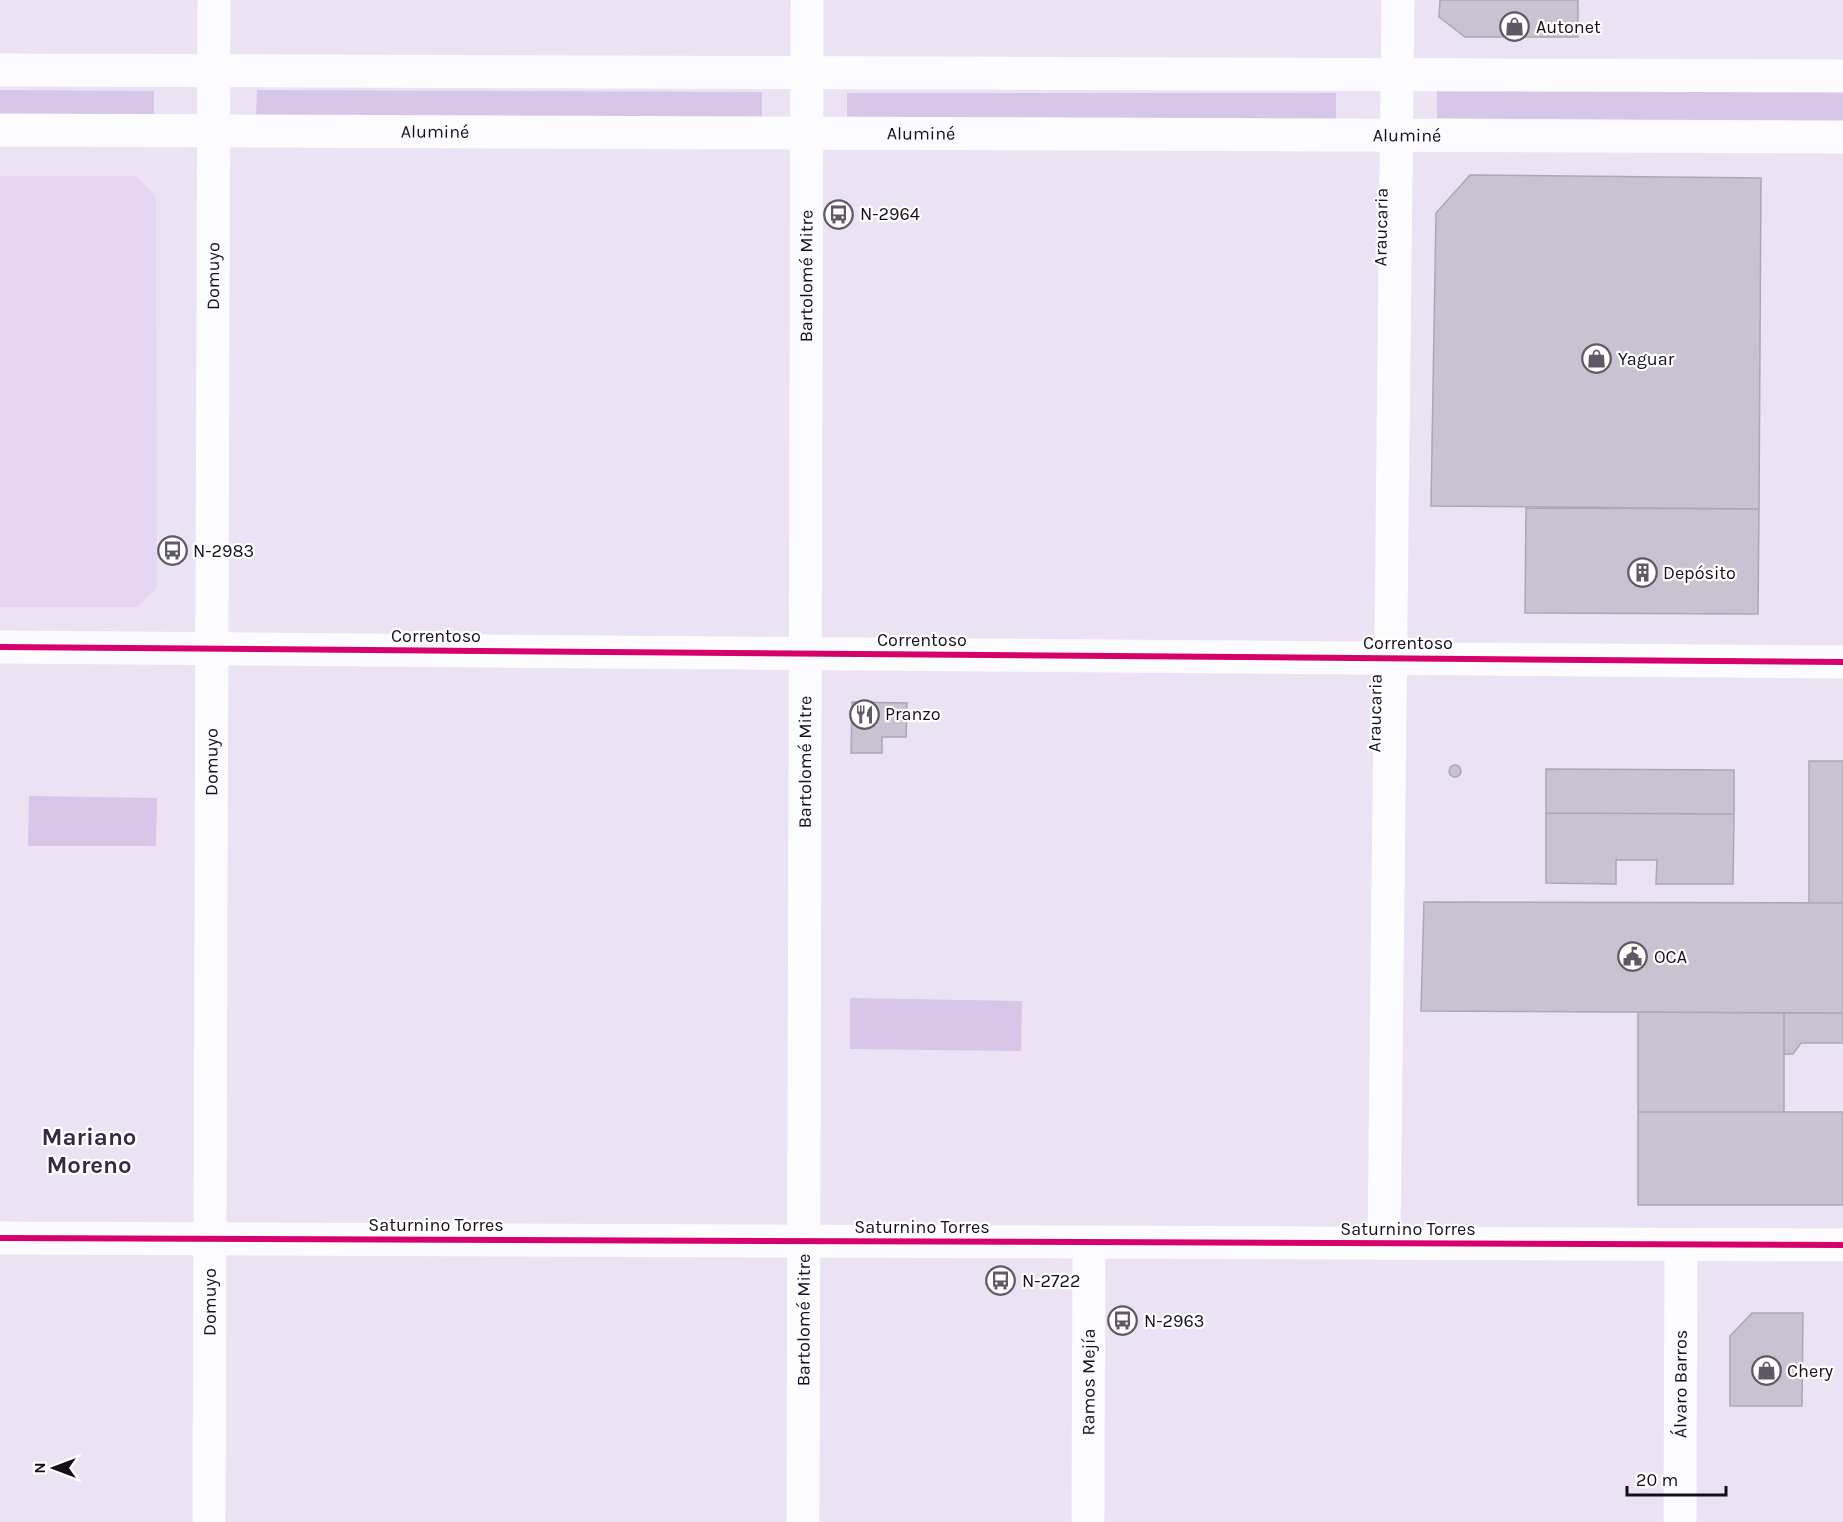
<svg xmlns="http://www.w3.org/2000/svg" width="1843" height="1522" viewBox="0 0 1843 1522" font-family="Karla,sans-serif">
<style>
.built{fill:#e5d6f4}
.green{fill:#d7c6e7}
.building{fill:#c9c2d0;stroke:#ada7b4;stroke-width:1.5}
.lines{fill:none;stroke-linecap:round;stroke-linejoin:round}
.street{stroke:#fcfbfd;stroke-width:33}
.secondary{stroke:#fcfbfd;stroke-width:33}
.cycleway-casing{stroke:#fff;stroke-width:10}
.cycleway{stroke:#d6006c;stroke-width:6}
.labels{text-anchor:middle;stroke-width:4.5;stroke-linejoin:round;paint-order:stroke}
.poi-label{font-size:18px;fill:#140e19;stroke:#fff;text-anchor:start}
.street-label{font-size:18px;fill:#140e19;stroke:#fff}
.district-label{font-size:24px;font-weight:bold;fill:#372943;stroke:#fff}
</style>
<rect width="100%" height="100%" fill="#ebe2f3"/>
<path class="built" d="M 0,176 L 135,176 L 156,196 L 157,587 L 138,607 L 0,607 Z"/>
<path class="green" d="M 1437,88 L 1843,92 L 1843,122 L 1437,118 Z
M 0,90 L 154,91 L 154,115 L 0,114 Z
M 257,90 L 762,92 L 762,119 L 256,117 Z
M 847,93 L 1336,93 L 1336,121 L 847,121 Z
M 29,796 L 157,798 L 156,846 L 28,846 Z
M 850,998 L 1022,1001 L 1021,1051 L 850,1049 Z"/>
<path class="building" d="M 1440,0 L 1578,0 L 1578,37 L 1465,37 L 1439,17 Z
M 1470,175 L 1761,178 L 1759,509 L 1431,506 L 1436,213 Z
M 1526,508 L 1759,509 L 1758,614 L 1525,613 Z
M 852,702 L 907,703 L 906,737 L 882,737 L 882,753 L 851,753 Z
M 1809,761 L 1843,761 L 1843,903 L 1809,903 Z
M1449 771a6 6 0 1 1 12 0a6 6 0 1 1-12 0Z
M 1546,769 L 1734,770 L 1734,814 L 1546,813 Z
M 1546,813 L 1734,814 L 1733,884 L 1656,884 L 1657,860 L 1616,860 L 1616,884 L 1546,883 Z
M 1424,902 L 1843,903 L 1843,1013 L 1421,1011 Z
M 1638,1012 L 1784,1013 L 1784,1112 L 1638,1112 Z
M 1784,1013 L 1843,1013 L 1843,1043 L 1801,1043 L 1793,1054 L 1784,1054 Z
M 1638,1112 L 1843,1112 L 1843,1205 L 1638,1205 Z
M 1752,1313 L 1803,1313 L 1802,1406 L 1730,1406 L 1730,1336 Z"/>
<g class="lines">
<g class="street">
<path d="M 0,70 L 1843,76"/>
<path id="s1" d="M 0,130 L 1843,137"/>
<path d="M 0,647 L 1843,662"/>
<path d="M 1384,1243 L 1398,0"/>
<path id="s2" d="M 209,1522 L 214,0"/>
<path id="s3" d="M 803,1522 L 807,0"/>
<path id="s4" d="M 1088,1522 L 1089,1243"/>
<path id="s5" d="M 1680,1522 L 1681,1245"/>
</g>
<path class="secondary" d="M 0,1238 L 1843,1245"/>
<defs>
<path id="cycleway" d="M 0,647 L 1843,662
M 0,1238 L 1843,1245"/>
</defs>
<use href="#cycleway" class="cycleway-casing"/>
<use href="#cycleway" class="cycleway"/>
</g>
<defs>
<symbol id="shop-ring" viewBox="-11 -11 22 22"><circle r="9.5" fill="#fff" stroke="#5f5865" stroke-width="1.5"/><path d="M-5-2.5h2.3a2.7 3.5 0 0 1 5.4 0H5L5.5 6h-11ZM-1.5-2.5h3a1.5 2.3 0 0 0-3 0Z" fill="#5f5865"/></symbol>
<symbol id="bus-ring" viewBox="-11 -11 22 22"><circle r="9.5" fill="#fff" stroke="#5f5865" stroke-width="1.5"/><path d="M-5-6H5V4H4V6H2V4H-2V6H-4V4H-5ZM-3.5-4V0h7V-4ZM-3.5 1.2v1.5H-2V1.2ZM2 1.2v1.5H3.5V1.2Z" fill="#5f5865"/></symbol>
<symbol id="building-ring" viewBox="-11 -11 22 22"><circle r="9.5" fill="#fff" stroke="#5f5865" stroke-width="1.5"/><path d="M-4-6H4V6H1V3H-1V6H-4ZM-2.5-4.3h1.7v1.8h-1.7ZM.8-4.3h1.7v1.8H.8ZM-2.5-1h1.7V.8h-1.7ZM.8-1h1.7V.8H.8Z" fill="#5f5865"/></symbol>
<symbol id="restaurant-ring" viewBox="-11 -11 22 22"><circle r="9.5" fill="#fff" stroke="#5f5865" stroke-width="1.5"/><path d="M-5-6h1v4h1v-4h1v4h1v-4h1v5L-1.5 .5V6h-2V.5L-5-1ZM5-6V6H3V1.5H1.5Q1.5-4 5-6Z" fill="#5f5865"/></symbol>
<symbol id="civic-ring" viewBox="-11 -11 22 22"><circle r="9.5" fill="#fff" stroke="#5f5865" stroke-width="1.5"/><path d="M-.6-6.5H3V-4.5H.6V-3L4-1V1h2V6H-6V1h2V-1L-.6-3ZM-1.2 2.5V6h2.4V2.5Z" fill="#5f5865"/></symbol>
</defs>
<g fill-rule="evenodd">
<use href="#shop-ring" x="1498" y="10" width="33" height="33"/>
<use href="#bus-ring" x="822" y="198" width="33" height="33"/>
<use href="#shop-ring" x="1580" y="342" width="33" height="33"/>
<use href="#bus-ring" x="156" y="534" width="33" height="33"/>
<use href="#building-ring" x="1626" y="556" width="33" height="33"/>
<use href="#restaurant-ring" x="848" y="698" width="33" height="33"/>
<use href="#civic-ring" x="1616" y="940" width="33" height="33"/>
<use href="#bus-ring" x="984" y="1264" width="33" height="33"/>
<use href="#bus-ring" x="1106" y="1304" width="33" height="33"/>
<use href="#shop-ring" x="1750" y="1354" width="33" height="33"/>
</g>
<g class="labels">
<g class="poi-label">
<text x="1536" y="33">Autonet</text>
<text x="860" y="220">N-2964</text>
<text x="1618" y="365">Yaguar</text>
<text x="193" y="557">N-2983</text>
<text x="1663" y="579">Depósito</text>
<text x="885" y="720">Pranzo</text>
<text x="1654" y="963">OCA</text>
<text x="1022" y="1287">N-2722</text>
<text x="1144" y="1327">N-2963</text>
<text x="1787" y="1377">Chery</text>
</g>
<g class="street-label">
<text dy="6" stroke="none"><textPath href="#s1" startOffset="435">Aluminé</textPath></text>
<text dy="6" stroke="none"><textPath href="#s1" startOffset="921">Aluminé</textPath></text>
<text dy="6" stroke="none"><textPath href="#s1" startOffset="1407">Aluminé</textPath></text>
<text transform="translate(1381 227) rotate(-89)" y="6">Araucaria</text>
<text dy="6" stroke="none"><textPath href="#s2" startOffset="1246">Domuyo</textPath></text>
<text dy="6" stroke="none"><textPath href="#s3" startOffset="1246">Bartolomé Mitre</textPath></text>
<text x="436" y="642">Correntoso</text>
<text x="922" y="646">Correntoso</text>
<text x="1408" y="649">Correntoso</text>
<text transform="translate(1375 713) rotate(-89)" y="6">Araucaria</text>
<text dy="6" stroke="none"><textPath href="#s2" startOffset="760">Domuyo</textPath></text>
<text dy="6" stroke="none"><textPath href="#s3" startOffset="760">Bartolomé Mitre</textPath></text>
<text x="436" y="1231">Saturnino Torres</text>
<text x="922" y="1233">Saturnino Torres</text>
<text x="1408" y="1235">Saturnino Torres</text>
<text dy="6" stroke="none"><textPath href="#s2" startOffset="220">Domuyo</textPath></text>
<text dy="6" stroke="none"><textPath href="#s3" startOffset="202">Bartolomé Mitre</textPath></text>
<text dy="6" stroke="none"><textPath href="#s4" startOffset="140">Ramos Mejía</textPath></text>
<text dy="6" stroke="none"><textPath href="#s5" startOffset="138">Álvaro Barros</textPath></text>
</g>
<g class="district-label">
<text x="89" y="1145">Mariano<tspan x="89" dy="28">Moreno</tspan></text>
</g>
</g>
<g transform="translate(54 1468) rotate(270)" stroke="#ffffff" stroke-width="4.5" paint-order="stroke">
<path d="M0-4.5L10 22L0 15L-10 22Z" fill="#140e19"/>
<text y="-9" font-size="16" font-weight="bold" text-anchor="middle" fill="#140e19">N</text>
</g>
<path d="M1627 1486v9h99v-9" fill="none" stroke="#140e19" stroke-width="3"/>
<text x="1636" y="1486" font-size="18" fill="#140e19" stroke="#ffffff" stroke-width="4.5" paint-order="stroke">20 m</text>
</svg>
